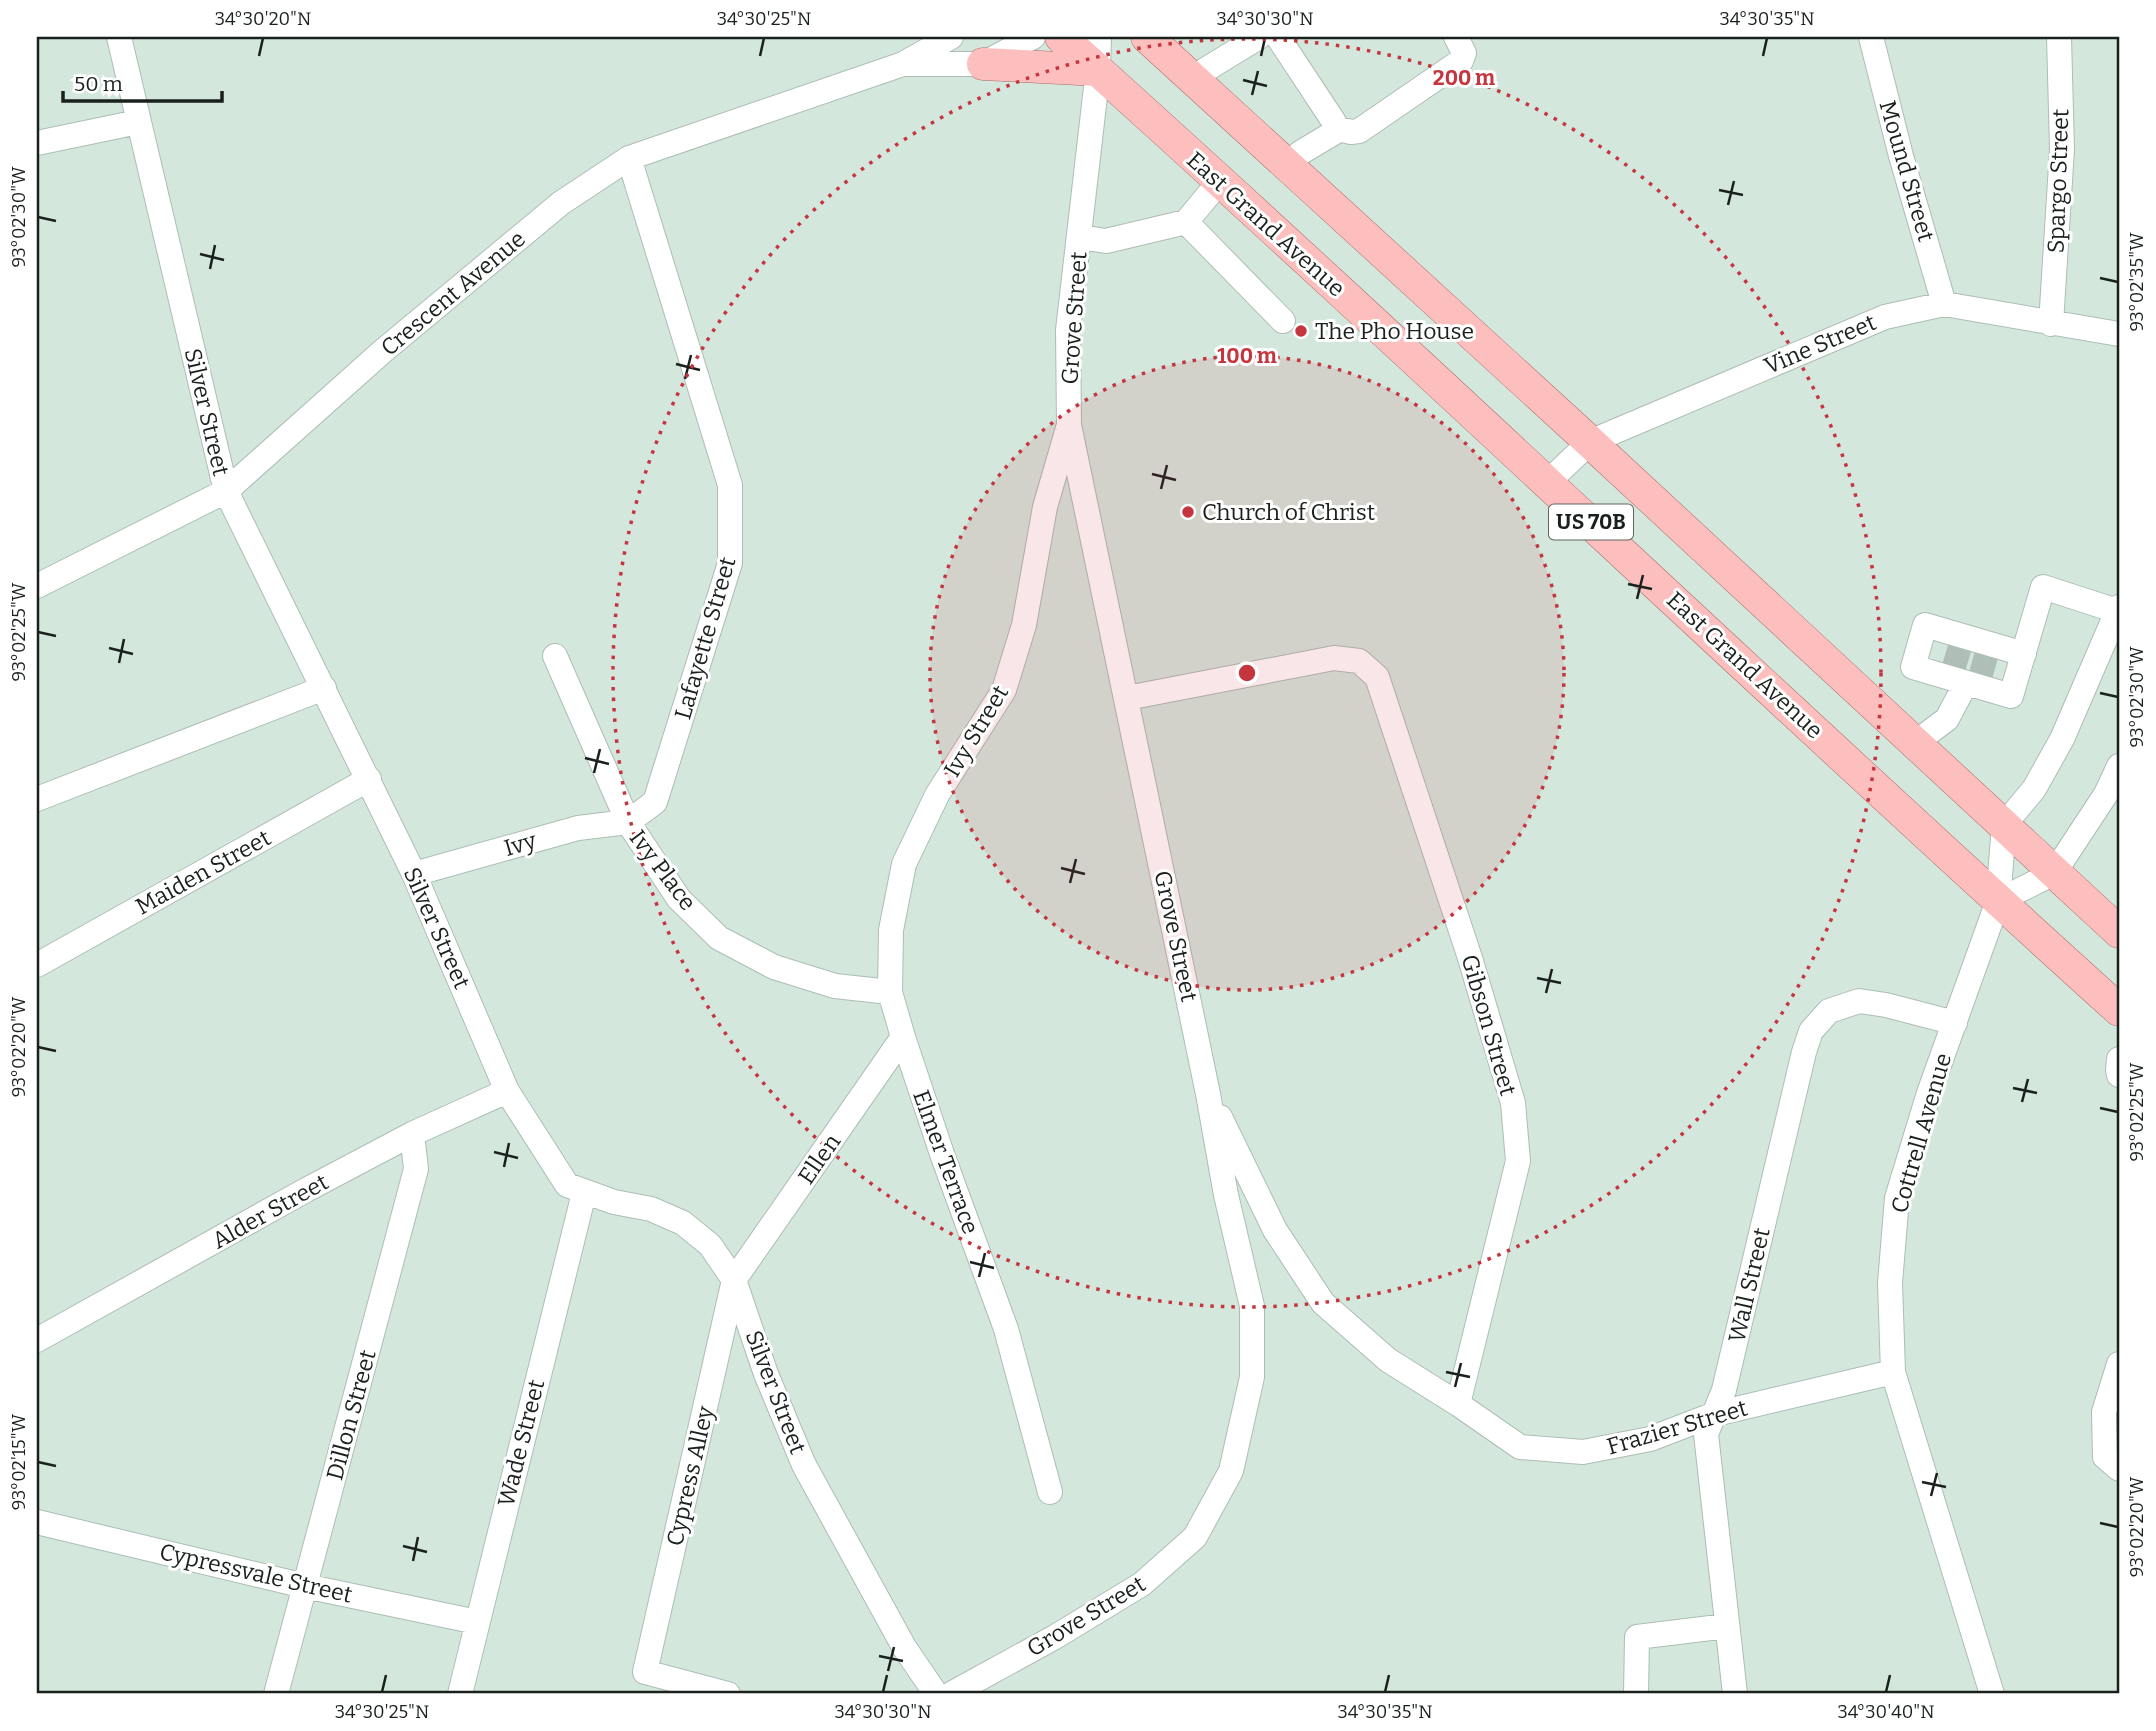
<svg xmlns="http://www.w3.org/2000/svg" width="2156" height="1731" viewBox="0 0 2156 1731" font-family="Bitter,serif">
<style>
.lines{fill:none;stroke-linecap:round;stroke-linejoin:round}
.minor-tunnel{stroke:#afbfb7;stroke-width:24;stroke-dasharray:24 12;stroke-linecap:butt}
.minor-casing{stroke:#acbeb4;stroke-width:26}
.major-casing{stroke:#ad6c68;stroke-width:33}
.minor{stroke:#fff;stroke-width:24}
.major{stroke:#fdbfbd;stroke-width:32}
.ticks{fill:none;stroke:#1a211d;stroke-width:2.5}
.ring{fill:none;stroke:#c5353e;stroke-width:3.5;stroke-dasharray:3.5 7}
.poi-dot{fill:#c5353e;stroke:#fff;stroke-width:2.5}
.labels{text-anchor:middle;stroke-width:6;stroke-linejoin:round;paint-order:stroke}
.shield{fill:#fff;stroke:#5f6461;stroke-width:2}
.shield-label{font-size:21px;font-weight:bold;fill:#1a211d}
.street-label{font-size:23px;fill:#1a211d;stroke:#fff}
.poi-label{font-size:23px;fill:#1a211d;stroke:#fff;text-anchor:start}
.centre{fill:#c5353e;stroke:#fff;stroke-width:3.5}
.ring-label{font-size:21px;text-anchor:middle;font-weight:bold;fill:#c5353e;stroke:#fff;stroke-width:6;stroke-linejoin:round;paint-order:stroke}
.neatline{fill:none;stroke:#1a211d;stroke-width:2.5}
.ticks-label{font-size:18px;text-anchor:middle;fill:#1a211d}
</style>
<rect width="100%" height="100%" fill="#d4e7dd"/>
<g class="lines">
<path class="minor-tunnel" d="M 1953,670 L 1960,647
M 1980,678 L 1986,656"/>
<defs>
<path id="minor" d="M 119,37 L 226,491 L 414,874 L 507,1091 L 567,1185 L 614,1202 L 651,1209 L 683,1223 L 710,1245 L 734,1280 L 766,1374 L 804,1465 L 904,1647 L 936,1694
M 1278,37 L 1334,122 L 1335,132 L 1300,153 L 1287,165
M 1871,37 L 1901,156 L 1944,304
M 904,64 L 983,64 L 1033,37
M 1192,78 L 1259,37
M 1334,128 L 1351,132 L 1359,131 L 1461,61 L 1464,53 L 1456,37
M 37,143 L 138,122
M 1186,222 L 1220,181
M 1080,237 L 1106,241 L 1186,222 L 1283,321
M 2051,324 L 2062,149 L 2059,37
M 1548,482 L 1590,442 L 1885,317 L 1944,304 L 2119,334
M 37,586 L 226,491 L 383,351 L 561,203 L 629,158 L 903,64 L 951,37
M 2024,654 L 1925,625 L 1913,667 L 2011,696 L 2043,587 L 2117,611
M 555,656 L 628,822 L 679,899 L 719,938 L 774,967 L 835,986 L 890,992
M 1127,698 L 1334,658 L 1359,661 L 1377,677 L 1470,958 L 1513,1103 L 1518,1161 L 1458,1404
M 1915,743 L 1947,719 L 1966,683
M 37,799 L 324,688
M 414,874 L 578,828 L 628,822 L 655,802 L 730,563 L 730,485 L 629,158
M 1998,901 L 2054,873 L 2106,794 L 2119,766
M 37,965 L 369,779
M 2119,1059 L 2118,1070 L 2119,1075
M 1220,1117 L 1275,1230 L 1323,1303 L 1388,1360 L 1458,1404 L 1520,1447 L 1583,1452 L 1650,1439 L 1715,1414 L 1893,1372
M 37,1340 L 306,1190 L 412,1134 L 507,1091
M 2119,1364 L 2104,1412 L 2105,1457 L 2119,1469
M 1050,1492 L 1006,1329 L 942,1154 L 903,1037 L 890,992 L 891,930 L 904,864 L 937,795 L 1004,690 L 1024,625 L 1045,507 L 1068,428
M 37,1522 L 305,1586 L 477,1622
M 276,1694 L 416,1169 L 412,1134
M 460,1694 L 584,1193
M 728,1694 L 645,1672 L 734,1280 L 903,1037
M 951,1694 L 1055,1637 L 1142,1584 L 1195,1537 L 1231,1471 L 1252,1377 L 1252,1306 L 1226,1195 L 1208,1094 L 1069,425 L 1068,330 L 1098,70 L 1099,37
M 1636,1694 L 1637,1637 L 1727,1626
M 1735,1694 L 1706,1434 L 1724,1390 L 1804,1052 L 1811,1031 L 1829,1011 L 1859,1001 L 1886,1005 L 1955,1023
M 1992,1694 L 1893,1372 L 1890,1283 L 1897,1198 L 1929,1093 L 1998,901 L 2004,825 L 2034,789 L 2062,739 L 2119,607"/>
<path id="major" d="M 1061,37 C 1418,357 1763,689 2119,1010
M 1147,37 L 1590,442 L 2119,932
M 983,64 L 1098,70"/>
</defs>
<use href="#minor" class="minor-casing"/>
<use href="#major" class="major-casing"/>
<use href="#minor" class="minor"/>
<use href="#major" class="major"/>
</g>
<path class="ticks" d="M 259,56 L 263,38M 760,56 L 764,38M 1261,56 L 1265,38M 1763,56 L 1767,38M 1243,80 L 1267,86M 1252,95 L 1258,71M 1719,190 L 1743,195M 1728,205 L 1734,181M 38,217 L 56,221M 200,254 L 224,260M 210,269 L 215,245M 2100,278 L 2118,282M 676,364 L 700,370M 685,379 L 691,355M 1152,474 L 1176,480M 1161,489 L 1167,465M 1628,584 L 1652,589M 1637,599 L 1643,575M 38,632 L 56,636M 109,648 L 133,654M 119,663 L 124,639M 2100,693 L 2118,697M 585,758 L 609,764M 594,773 L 600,749M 1061,868 L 1085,874M 1070,883 L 1076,859M 1537,978 L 1561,983M 1546,993 L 1552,969M 38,1047 L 56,1051M 2013,1088 L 2037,1093M 2022,1102 L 2028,1079M 2100,1108 L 2118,1112M 494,1152 L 518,1158M 504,1167 L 509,1143M 970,1262 L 994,1268M 979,1277 L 985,1253M 1446,1372 L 1470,1377M 1455,1387 L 1461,1363M 38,1462 L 56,1466M 1922,1482 L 1946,1487M 1931,1496 L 1937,1473M 2100,1523 L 2118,1527M 403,1546 L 427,1552M 413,1561 L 418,1537M 879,1656 L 903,1661M 888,1671 L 894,1647M 382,1692 L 386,1675M 883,1692 L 887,1675M 1385,1692 L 1389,1675M 1886,1692 L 1890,1675"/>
<circle cx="1247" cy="673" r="317" fill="#c5353e" fill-opacity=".12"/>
<g class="ring">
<circle cx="1247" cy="673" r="317"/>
<circle cx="1247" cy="673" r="634"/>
</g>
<g class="poi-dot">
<circle cx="1301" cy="331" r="7"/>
<circle cx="1188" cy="512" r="7"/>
</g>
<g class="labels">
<rect class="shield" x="1549" y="504.5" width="84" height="35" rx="5"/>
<g class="shield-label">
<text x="1591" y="529">US 70B</text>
</g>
<g class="street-label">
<text transform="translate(1907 171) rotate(74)" y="8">Mound Street</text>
<text transform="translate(2058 181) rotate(-88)" y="8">Spargo Street</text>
<text transform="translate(1266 224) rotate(42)" y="8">East Grand Avenue</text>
<text transform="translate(453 293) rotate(-40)" y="8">Crescent Avenue</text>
<text transform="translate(1074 318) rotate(-86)" y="8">Grove Street</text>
<text transform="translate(1820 344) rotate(-23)" y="8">Vine Street</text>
<text transform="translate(207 412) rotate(77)" y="8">Silver Street</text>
<text transform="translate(705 638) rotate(-74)" y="8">Lafayette Street</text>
<text transform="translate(1745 665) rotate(43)" y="8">East Grand Avenue</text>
<text transform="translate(976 731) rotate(-59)" y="8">Ivy Street</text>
<text transform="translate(520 844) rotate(-16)" y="8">Ivy</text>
<text transform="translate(663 870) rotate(53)" y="8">Ivy Place</text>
<text transform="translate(203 872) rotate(-29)" y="8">Maiden Street</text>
<text transform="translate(437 928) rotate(66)" y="8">Silver Street</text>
<text transform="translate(1176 936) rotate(78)" y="8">Grove Street</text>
<text transform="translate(1489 1025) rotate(74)" y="8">Gibson Street</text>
<text transform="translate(1921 1133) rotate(-74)" y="8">Cottrell Avenue</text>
<text transform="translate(819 1159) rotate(-55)" y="8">Ellen</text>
<text transform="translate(946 1162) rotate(70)" y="8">Elmer Terrace</text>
<text transform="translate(270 1211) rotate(-29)" y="8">Alder Street</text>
<text transform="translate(1749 1285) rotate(-77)" y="8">Wall Street</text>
<text transform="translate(776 1392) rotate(69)" y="8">Silver Street</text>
<text transform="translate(351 1415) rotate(-75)" y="8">Dillon Street</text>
<text transform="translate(1677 1427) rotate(-16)" y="8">Frazier Street</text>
<text transform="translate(521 1443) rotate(-76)" y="8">Wade Street</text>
<text transform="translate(690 1476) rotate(-77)" y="8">Cypress Alley</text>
<text transform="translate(256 1573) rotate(13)" y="8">Cypressvale Street</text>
<text transform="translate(1086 1616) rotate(-31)" y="8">Grove Street</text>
</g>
<g class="poi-label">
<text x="1315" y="339">The Pho House</text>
<text x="1202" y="520">Church of Christ</text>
</g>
</g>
<circle cx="1247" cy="673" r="10" class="centre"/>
<g class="ring-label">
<text x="1464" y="85">200 m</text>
<text x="1247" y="363">100 m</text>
</g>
<rect width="2156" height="1731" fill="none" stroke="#ffffff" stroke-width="77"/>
<path d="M63 91v10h159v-10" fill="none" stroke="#1a211d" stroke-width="3.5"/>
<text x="74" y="91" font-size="21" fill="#1a211d" stroke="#ffffff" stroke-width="5" paint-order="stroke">50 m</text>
<rect x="38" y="38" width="2080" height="1654" class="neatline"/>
<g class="ticks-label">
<text x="263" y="25">34°30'20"N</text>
<text x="764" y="25">34°30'25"N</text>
<text x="1265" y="25">34°30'30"N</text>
<text x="1767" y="25">34°30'35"N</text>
<text transform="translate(19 217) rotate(-90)" y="6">93°02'30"W</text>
<text transform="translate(2137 282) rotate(-90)" y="6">93°02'35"W</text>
<text transform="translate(19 632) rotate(-90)" y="6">93°02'25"W</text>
<text transform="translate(2137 697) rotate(-90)" y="6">93°02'30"W</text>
<text transform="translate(19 1047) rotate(-90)" y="6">93°02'20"W</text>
<text transform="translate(2137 1112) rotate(-90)" y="6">93°02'25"W</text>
<text transform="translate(19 1462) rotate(-90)" y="6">93°02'15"W</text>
<text transform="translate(2137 1527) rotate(-90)" y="6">93°02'20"W</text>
<text x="382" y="1718">34°30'25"N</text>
<text x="883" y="1718">34°30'30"N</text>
<text x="1385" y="1718">34°30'35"N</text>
<text x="1886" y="1718">34°30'40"N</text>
</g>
</svg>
